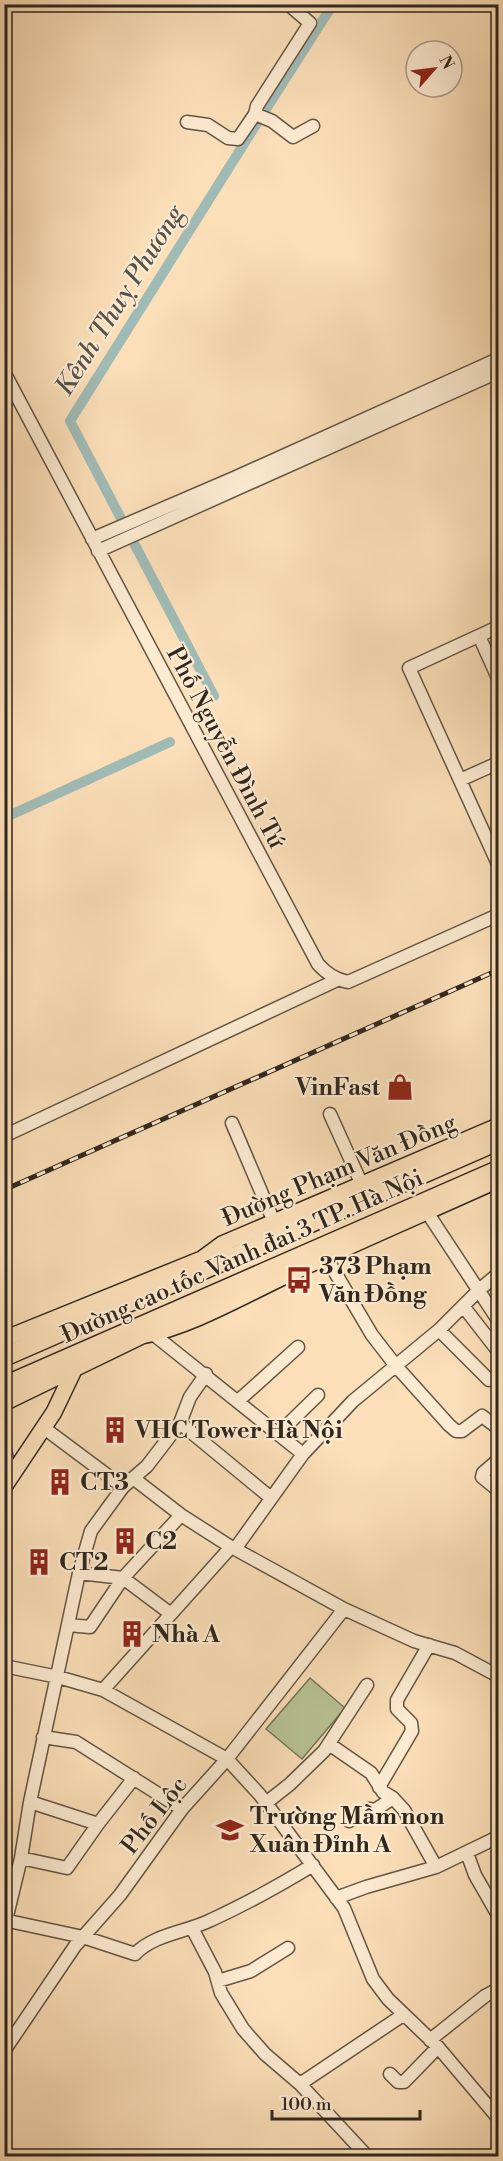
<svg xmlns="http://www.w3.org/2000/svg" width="503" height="2161" viewBox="0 0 503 2161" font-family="'Libre Bodoni',serif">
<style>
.green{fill:#b8c394;stroke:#747558;stroke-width:1.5}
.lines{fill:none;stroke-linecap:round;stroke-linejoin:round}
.canal{stroke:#a0bbb6;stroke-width:10}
.minor-casing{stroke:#635544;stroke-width:15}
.major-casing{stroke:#30271d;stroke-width:18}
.highway-casing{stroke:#30271d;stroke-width:21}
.minor{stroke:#fcead1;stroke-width:12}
.major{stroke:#fbdfb8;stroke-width:15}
.highway{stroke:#fbdfb8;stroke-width:18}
.rail-casing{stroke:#30271d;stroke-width:5}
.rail{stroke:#fcead1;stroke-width:3;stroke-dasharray:9;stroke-linecap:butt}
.labels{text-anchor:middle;stroke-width:4.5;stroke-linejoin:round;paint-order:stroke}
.street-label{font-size:24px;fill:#30271d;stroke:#fcead1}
.poi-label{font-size:24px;font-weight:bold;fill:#30271d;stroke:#fcead1;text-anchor:start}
.water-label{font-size:26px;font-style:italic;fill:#52534b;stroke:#fcead1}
</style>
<rect width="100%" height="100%" fill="#fbdfb8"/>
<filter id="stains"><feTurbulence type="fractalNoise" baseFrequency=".00333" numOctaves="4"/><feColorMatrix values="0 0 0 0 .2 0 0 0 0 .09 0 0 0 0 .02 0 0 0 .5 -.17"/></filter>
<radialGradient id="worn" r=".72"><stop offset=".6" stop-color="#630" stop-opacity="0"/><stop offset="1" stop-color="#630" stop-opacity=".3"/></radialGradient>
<path class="green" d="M 310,1678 L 345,1708 L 302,1759 L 266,1729 Z"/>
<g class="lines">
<path class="canal" d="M 266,109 L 333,4
M 214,696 L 70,421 L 257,123
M 4,818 L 170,742"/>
<defs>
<path id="minor" d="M 288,4 L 310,23 L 257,106 L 255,114 L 272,121 L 293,137 L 313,126
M 187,122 L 208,125 L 228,138 L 238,139 L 255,114
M 4,372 L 318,964 C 327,974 335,979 348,982 L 498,915
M 92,539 L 234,478 L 498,359
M 98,551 L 498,372
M 498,627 L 409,668 L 498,864
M 479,636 L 498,678
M 460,780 L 498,763
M 330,1114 L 362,1185
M 232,1123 L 274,1222
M 4,1136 L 337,980
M 427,1212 L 498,1320
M 326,1257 L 372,1335 L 396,1366 L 449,1425 L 456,1431 L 462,1431 L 482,1416 L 498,1428
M 463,1306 L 498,1351
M 439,1330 L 489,1380
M 153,1334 L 303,1454
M 238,1401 L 298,1347
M 180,1423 L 271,1498
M 44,1428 L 123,1487
M 278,1434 L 318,1395
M 4,1445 L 7,1459 L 4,1484
M 498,1460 L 483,1473 L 482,1477 L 498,1490
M 133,1478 L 181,1515 L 231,1547
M 235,1549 L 303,1454 L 353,1401 L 439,1330 L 479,1290 L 498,1274
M 235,1549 L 344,1609 L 414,1641 L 455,1653 L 498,1676
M 79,1573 L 123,1578 L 171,1614
M 68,1625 L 90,1627 L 123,1578 L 181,1515
M 4,1666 L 58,1677 L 103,1690 L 227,1759 L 260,1795 L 344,1908 L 373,1979 L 388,1999 L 438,2047 L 498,2118
M 103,1690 L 231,1547 L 235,1549
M 43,1737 L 76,1742 L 182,1809
M 329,1744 L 371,1773 L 383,1792 L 393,1798 L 404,1810 L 436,1867
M 379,1787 L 412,1731 L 411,1723 L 397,1709 L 397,1700 L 429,1645
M 30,1802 L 98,1824
M 266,1803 L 290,1784 L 324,1751 L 367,1685
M 349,1821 L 369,1809 L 375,1810 L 393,1798
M 467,1853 L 475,1875 L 498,1915
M 21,1858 L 67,1868 L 98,1824 L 134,1778
M 336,1898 L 366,1887 L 436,1867 L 498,1837
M 4,1920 L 83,1937 L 135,1954 C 154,1934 187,1932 211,1920 C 246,1904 280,1885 313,1865
M 6,1920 L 21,1858 L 30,1802 L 79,1573 L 91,1531 L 123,1487 L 147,1466 L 180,1423 L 190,1397 L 206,1374
M 192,1928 L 215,1972 L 221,1993 L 243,2029 L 265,2054 L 300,2084 L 367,2156
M 218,1981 L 251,1971 L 288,1948
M 430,2040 L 485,1996 L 498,1989
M 4,2051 L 75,1946 L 120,1895 L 182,1809 L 227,1759 L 344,1609
M 390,2074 L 398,2082 L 404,2082 L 438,2047
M 300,2084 L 403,2015"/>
<path id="major" d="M 203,1258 L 222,1244 L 498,1126
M 4,1339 L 199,1260 L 227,1255
M 4,1403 L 142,1336 C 193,1326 246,1294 294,1272 C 361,1240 430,1211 498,1180
M 4,1487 L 54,1412 L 74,1370"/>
<path id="highway" d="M 4,1357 L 498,1141
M 4,1386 L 498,1170"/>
</defs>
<use href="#minor" class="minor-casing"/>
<use href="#major" class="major-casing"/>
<use href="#highway" class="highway-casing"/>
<use href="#minor" class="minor"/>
<use href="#major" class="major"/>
<use href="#highway" class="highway"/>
<defs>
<path id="rail" d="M 4,1190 L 498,970"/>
</defs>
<use href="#rail" class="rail-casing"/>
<use href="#rail" class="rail"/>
</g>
<defs>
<symbol id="shop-bare" viewBox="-9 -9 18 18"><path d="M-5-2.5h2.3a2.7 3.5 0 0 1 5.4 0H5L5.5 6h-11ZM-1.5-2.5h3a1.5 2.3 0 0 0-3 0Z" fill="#8f2418" stroke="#fcead1" stroke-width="2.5" paint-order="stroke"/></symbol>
<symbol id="bus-bare" viewBox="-9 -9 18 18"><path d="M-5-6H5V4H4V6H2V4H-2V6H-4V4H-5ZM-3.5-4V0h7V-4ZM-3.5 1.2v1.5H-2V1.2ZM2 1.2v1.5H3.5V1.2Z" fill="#8f2418" stroke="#fcead1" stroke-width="2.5" paint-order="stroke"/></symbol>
<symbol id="building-bare" viewBox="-9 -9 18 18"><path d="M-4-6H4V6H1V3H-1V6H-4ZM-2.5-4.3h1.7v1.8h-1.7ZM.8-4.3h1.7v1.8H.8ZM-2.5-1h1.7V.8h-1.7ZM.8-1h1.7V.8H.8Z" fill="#8f2418" stroke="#fcead1" stroke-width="2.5" paint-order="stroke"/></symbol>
<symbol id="school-bare" viewBox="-9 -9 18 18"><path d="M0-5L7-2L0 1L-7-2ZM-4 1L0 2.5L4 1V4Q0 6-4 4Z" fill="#8f2418" stroke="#fcead1" stroke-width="2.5" paint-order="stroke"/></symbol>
</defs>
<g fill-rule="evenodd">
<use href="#shop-bare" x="381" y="1068" width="38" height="38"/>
<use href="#bus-bare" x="280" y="1261" width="38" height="38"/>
<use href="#building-bare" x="96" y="1411" width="38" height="38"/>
<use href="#building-bare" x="41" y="1463" width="38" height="38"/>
<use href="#building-bare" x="106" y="1522" width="38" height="38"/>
<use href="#building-bare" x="20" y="1543" width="38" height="38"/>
<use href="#building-bare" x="113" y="1615" width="38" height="38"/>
<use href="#school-bare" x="211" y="1811" width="38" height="38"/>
</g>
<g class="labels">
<g class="street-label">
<text transform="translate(226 747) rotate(62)" y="8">Phố Nguyễn Đình Tứ</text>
<text transform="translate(339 1170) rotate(-23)" y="8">Đường Phạm Văn Đồng</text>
<text transform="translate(242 1256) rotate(-24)" y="8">Đường cao tốc Vành đai 3 TP. Hà Nội</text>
<text transform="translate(154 1815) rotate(-52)" y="8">Phố Lộc</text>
</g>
<g class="poi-label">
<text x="380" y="1095" text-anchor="end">VinFast</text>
<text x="319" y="1274">373 Phạm<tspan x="319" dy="28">Văn Đồng</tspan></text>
<text x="135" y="1438">VHC Tower Hà Nội</text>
<text x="80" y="1490">CT3</text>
<text x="145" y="1549">C2</text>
<text x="59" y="1570">CT2</text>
<text x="152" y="1642">Nhà A</text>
<text x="250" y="1824">Trường Mầm non<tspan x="250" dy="28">Xuân Đỉnh A</tspan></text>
</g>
<g class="water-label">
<text transform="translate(119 300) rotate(-58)" y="9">Kênh Thuỵ Phương</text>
</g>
</g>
<rect width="503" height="2161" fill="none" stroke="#fbdfb8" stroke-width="24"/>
<rect x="6" y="6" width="491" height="2149" fill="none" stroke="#30271d" stroke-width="3"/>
<rect x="12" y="12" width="479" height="2137" fill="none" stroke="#30271d" stroke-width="1.5"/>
<g transform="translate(434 69) rotate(62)"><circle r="28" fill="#fcead1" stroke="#aa9c89" stroke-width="1.5"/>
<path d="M0-4.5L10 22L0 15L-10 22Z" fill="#8f2418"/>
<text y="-9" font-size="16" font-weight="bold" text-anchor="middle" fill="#30271d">N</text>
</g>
<path d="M272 2110v9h148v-9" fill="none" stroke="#30271d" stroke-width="3"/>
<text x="281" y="2110" font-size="18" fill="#30271d" stroke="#fcead1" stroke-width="4.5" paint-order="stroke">100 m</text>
<rect width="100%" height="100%" filter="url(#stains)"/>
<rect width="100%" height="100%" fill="url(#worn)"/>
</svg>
